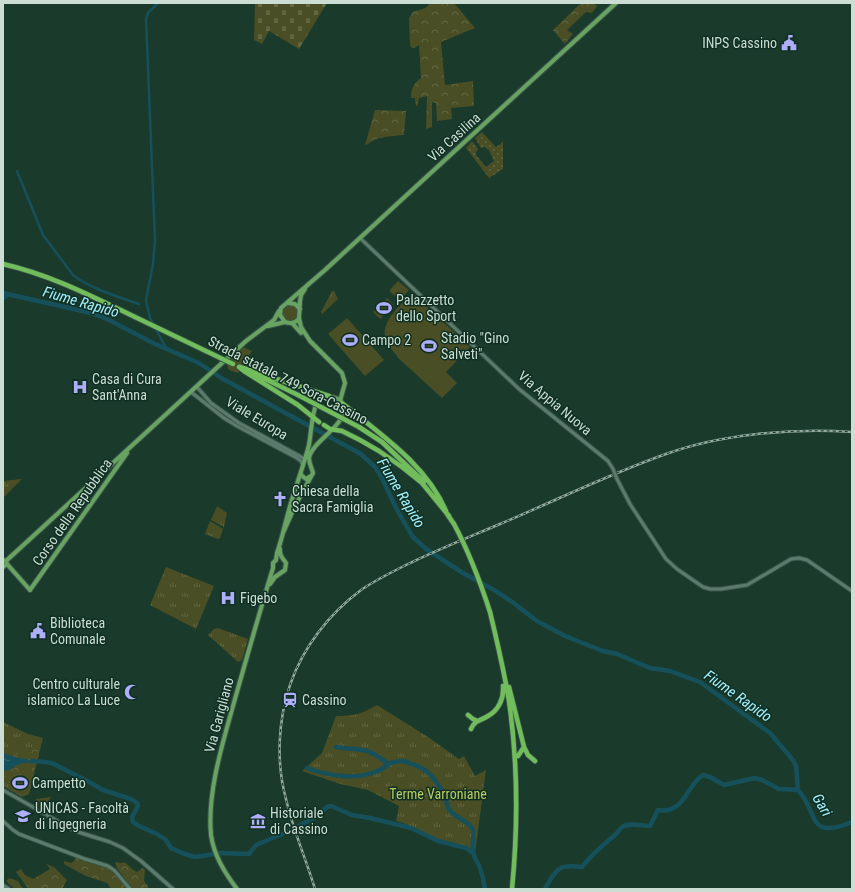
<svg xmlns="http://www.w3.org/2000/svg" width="855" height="892" viewBox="0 0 855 892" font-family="'Roboto Condensed',sans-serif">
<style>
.grass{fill:url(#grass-tufts)}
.forest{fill:url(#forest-crowns)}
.cemetery{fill:url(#cemetery-stones)}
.garden{fill:url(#garden-dots)}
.pitch{fill:#494e24}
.water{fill:url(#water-ripples)}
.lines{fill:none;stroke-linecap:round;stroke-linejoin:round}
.canal{stroke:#16515b;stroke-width:2.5}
.river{stroke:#16515b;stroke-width:4.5}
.minor-casing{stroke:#3a564a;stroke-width:5}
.major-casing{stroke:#3a564a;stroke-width:6}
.highway-casing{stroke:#3a564a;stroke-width:6}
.minor{stroke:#5b7c6c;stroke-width:3}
.major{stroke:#68a362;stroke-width:4}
.highway{stroke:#71bd5c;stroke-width:4.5}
.rail-casing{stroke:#92a99e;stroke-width:2.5}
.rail{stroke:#0f3022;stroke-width:1;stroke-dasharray:3;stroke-linecap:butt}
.minor-bridge-casing{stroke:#3a564a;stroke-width:5;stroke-linecap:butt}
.highway-bridge-casing{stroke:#3a564a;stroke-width:6;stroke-linecap:butt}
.minor-bridge{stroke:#5b7c6c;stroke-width:3}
.highway-bridge{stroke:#71bd5c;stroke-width:4.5}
.labels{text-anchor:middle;stroke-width:3;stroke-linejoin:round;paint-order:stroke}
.poi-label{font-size:14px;fill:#ccded4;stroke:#0f3022;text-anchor:start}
.street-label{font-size:14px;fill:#ccded4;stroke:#0f3022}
.park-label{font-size:14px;fill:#bdca61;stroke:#0f3022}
.water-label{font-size:15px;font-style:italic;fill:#a3f0ff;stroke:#0f3022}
</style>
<defs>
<pattern id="grass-tufts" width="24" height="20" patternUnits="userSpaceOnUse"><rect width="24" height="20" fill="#494e24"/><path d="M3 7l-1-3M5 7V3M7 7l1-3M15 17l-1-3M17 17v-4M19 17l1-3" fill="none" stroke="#626743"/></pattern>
<pattern id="forest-crowns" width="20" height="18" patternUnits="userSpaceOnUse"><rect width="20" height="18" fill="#494e24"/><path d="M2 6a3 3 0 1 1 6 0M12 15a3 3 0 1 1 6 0" fill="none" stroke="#626743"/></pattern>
<pattern id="cemetery-stones" width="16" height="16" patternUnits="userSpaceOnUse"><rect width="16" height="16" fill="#494e24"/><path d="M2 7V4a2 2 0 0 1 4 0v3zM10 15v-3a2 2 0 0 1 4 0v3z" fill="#626743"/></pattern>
<pattern id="garden-dots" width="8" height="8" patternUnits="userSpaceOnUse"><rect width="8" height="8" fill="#494e24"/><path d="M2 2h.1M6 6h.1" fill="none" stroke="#626743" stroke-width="1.8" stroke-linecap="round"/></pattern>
<pattern id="water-ripples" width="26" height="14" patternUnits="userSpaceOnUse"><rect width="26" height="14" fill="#16515b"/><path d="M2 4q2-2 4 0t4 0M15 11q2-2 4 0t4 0" fill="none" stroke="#376a72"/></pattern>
</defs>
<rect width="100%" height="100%" fill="#1a3a2c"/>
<path class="grass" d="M 332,291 L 334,291 L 338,299 L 322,314 L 321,312 Z
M282 313a8 8 0 1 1 16 0a8 8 0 1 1-16 0Z
M 22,479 L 3,498 L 3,481 Z
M 217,506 L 227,513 L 224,527 L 211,520 Z
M 210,521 L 223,529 L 220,538 L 218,539 L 205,534 Z
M 166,567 L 214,586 L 196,629 L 150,605 Z
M 218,628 L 248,639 L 242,660 L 238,662 L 208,635 L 214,629 Z
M 377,705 L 428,737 L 459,759 L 464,756 L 475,776 L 486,770 L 475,853 L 458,845 L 438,840 L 403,823 L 396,821 L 399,806 L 368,790 L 340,784 L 302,771 L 322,753 L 336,716 C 353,716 362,714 377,705 Z
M 3,722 L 28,734 L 43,738 L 29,794 L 22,797 L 3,786 Z
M 51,797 L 43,811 L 37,806 L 35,802 L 36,799 Z"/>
<path class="forest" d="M 430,3 L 454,3 L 475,28 L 441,42 L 445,85 L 473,81 L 474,106 L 451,108 L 452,119 L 437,121 L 436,103 L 432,102 L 432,127 L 426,129 L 427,96 L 419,98 L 417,106 L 416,106 L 415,98 L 411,98 C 411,88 414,83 421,78 L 419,45 L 414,48 L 412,48 L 410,45 L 409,18 L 413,12 C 419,9 426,10 430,3 Z
M 581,3 L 594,3 L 597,6 L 592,13 L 586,12 L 567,30 L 573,34 L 565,44 L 553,30 Z
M 375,110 L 406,111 L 404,135 C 394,136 376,136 368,144 L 365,145 Z
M 34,750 L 37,750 L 39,757 L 36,760 L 19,758 L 16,755 L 19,752 Z
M 36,763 L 34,772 C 22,769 14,779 3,777 L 3,770 L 5,771 L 13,769 L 20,764 Z
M 77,856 L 88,862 L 106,866 L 118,876 L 128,889 L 111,889 L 107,883 L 86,876 L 69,867 L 64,864 L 64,861 L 71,863 L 74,861 Z
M 115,862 L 122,863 L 124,862 C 129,865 132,870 137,872 L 143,868 L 145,870 L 144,881 L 148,886 L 147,889 L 132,889 L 117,868 Z
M 46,864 L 54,867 L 67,880 L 62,889 L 30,889 L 27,887 L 16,872 L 21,869 L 25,875 L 33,879 L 50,869 Z
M 9,878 L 18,881 L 23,889 L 14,889 L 6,881 Z"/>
<path class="cemetery" d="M 255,3 L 327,3 L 299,49 L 269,31 L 262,44 L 254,40 Z"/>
<path class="garden" d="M 482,132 L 496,147 L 503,142 L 503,169 L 489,178 L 466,148 L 472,141 L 478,149 L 476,152 L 476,155 L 486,167 L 494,161 L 489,150 L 484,147 L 481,148 L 475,138 Z"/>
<path class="pitch" d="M 398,281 L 409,290 L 400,300 L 389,291 Z
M 412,293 L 470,347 L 446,372 L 457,383 L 442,398 L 397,357 L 397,356 C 393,351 388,346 386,340 C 379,322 401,305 412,293 Z
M 387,298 L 394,305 L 380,319 L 373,312 Z
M 347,318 L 384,360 L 365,376 L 328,334 Z
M 243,347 L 252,351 L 238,373 L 229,370 L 226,363 Z
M 14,777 L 29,781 L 27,788 L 12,785 Z"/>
<path class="water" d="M 3,752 L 8,755 L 19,758 L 36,760 L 37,761 C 32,764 26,762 20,764 C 15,766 12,770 4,771 L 3,770 Z"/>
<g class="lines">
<path class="canal" d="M 158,3 L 148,13 L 146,19 L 155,240 L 153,264 L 146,300 L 150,318 L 166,348
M 17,171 L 43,235 L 73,275 C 89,288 119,297 139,304
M 3,297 L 6,293
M 3,299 L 10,295"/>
<path class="river" d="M 3,293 L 91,313 L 107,319 L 155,344 L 199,363 L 223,379 L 361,454 L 376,468 L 383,480 L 395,506 L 412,536 L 426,549 L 463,573 L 494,590 L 511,601 L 537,621 L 565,636 L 603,651 L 617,654 L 650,668 L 670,671 L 700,682 L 770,733 L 793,760 L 796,766 L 798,790
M 336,747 C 361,751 367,746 388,764
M 32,761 L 45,762 L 52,763 L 91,783 L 103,790 L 131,799 L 137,803 L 138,806 L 132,817 L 133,822 L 139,826 L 157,834 L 166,840 L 171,848 L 182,853 L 195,857 L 221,853 L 249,854 L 256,845 L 287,832 L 314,818 L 327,807 L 331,806 L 352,815 L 370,818 L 411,828 L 438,841 L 466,848 L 473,853
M 307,768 C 328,776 354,780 375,772 C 387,768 387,761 403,761 C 405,761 409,763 411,764 C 428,768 435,779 444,794 C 447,799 445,806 452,813 C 459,819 469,821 473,830 C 475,837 471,845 473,851 C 474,857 476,861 479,865 C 482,873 484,881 485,889
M 798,790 C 819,812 806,841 852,822
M 545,889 C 556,869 558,864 582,867 C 592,854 603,845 616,834 C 618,832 620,829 622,827 C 629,822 642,826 650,826 L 658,810 C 661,810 665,811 668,810 C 686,806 689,783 703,775 L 710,777 L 724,785 L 755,778 L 762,780 L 779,789 L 798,790"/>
<defs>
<path id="minor" d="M 360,238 L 519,389 L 608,461 L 613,469
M 197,387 L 211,403 L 239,423 L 305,459
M 191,392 L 224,418 L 237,426 L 297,458 L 301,461 L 303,466
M 617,479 L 630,504 L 666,559 L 677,569 L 703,587 L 710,589 L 721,589 L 747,585 L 791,559 L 799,558 L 807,560 L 852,591
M 3,790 L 75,831 L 110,842 L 123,848 L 141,861 L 173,889
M 3,821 L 13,830 L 19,834 L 85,859 L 108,866 L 115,871 L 130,889
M 3,885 L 9,889"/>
<path id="major" d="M 305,289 L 301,295 L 300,301 L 299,318 L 301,327 L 310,341 L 342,373 L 345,383 L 340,401
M 288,303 L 295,304 L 300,309
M 299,318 C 296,323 291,324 285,322 L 280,315 L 281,308 L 325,270 L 616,3
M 292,323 L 301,333
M 268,326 L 285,322
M 301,473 L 301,475 L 306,479 L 311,476
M 3,560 L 6,561 L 7,564 L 3,567
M 6,561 L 246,341 L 274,320 L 279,311
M 7,564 L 30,590
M 270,584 L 275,577 L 285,570 L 286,563 C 282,557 280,557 280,549
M 30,590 L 127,453
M 237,889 C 225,873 214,856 211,835 C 207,794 222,745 233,706 C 246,660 259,614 273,568 L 273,563 L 276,560 L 277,553 C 283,536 286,519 291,503 C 297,483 304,464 309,445 C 311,434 312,411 317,403 C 323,394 337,395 342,404 C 352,423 312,440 309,458 C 309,464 312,468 313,473 L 295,506 L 283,533"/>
<path id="highway" d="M 3,264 C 51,275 91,296 135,317
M 239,367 L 244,371 L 298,405 L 319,422
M 240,367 L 329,396
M 253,373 L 300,396
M 342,403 C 380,434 426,464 446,511
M 324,425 L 330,429 L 342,431 L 360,440 L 379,451 L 402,467 L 422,483 L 449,516
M 359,427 L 382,442 L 424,482
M 447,514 L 454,524
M 490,612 C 497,641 504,671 509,701 C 518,763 518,827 512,889
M 509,687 L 524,747 L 528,755 L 535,761
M 468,715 L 473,719 L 477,721
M 471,729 C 475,720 480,721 488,716 C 499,710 504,698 503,686
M 518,756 L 524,747"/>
</defs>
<use href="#minor" class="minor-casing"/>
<use href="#major" class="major-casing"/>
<use href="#highway" class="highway-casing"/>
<use href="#minor" class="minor"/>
<use href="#major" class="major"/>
<use href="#highway" class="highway"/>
<defs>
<path id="rail" d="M 315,889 C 306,859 293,830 286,799 C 276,763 278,720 290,685 C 303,647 329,614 361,590 C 374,581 388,574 402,567 C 434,551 467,538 500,524 C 555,501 609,474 666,454 C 721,434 793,428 852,432"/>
</defs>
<use href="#rail" class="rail-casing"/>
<use href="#rail" class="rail"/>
<defs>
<path id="minor-bridge" d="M 613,469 L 617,479"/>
<path id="highway-bridge" d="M 135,317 L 233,364
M 300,396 L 359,427
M 454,524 C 469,552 480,581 490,612"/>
</defs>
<use href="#minor-bridge" class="minor-bridge-casing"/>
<use href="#highway-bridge" class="highway-bridge-casing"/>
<use href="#minor-bridge" class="minor-bridge"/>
<use href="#highway-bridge" class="highway-bridge"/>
</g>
<defs>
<symbol id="civic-bare" viewBox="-9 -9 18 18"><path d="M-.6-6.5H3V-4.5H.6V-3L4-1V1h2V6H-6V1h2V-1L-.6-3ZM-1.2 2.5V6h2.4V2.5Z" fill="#aeaefb" stroke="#0f3022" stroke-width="2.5" paint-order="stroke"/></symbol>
<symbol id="stadium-bare" viewBox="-9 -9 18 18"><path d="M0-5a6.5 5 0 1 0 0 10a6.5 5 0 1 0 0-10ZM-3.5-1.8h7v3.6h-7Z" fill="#aeaefb" stroke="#0f3022" stroke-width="2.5" paint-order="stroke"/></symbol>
<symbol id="hospital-bare" viewBox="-9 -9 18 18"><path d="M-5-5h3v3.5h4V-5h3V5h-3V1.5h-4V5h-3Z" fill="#aeaefb" stroke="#0f3022" stroke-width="2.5" paint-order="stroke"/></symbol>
<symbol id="church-bare" viewBox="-9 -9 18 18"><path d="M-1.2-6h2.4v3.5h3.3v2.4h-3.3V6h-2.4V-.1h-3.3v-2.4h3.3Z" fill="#aeaefb" stroke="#0f3022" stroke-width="2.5" paint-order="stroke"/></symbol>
<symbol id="mosque-bare" viewBox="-9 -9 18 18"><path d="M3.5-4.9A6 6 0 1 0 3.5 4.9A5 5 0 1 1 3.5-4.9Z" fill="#aeaefb" stroke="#0f3022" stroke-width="2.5" paint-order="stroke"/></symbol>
<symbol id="station-bare" viewBox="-9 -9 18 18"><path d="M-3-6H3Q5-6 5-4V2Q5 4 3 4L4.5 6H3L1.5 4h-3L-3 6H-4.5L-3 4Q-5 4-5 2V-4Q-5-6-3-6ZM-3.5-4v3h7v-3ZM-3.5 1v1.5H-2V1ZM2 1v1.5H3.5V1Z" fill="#aeaefb" stroke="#0f3022" stroke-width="2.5" paint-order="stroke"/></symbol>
<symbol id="university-bare" viewBox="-9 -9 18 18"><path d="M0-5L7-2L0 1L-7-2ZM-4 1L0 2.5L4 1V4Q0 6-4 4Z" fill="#aeaefb" stroke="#0f3022" stroke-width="2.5" paint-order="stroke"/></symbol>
<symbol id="museum-bare" viewBox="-9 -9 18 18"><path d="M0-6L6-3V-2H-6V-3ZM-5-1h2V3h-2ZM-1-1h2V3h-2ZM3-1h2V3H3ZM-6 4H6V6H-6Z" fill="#aeaefb" stroke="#0f3022" stroke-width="2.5" paint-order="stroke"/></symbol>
</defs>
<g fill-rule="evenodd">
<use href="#civic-bare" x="778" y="32" width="22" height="22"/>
<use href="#stadium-bare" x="373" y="297" width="22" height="22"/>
<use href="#stadium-bare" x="339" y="329" width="22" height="22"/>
<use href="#stadium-bare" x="418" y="335" width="22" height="22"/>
<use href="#hospital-bare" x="69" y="376" width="22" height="22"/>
<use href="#church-bare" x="269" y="488" width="22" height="22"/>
<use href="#hospital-bare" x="217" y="587" width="22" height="22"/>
<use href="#civic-bare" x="27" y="620" width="22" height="22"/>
<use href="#mosque-bare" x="121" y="681" width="22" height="22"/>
<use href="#station-bare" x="279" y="689" width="22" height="22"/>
<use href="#stadium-bare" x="9" y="772" width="22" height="22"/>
<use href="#university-bare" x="12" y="805" width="22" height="22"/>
<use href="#museum-bare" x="247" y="810" width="22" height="22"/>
</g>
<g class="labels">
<g class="poi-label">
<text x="777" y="48" text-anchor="end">INPS Cassino</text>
<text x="396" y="305">Palazzetto<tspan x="396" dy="16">dello Sport</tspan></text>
<text x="441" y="343">Stadio "Gino<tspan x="441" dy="16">Salveti"</tspan></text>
<text x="362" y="345">Campo 2</text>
<text x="92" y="384">Casa di Cura<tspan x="92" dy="16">Sant'Anna</tspan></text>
<text x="292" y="496">Chiesa della<tspan x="292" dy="16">Sacra Famiglia</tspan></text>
<text x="240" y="603">Figebo</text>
<text x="50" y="628">Biblioteca<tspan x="50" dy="16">Comunale</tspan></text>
<text x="120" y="689" text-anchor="end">Centro culturale<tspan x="120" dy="16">islamico La Luce</tspan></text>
<text x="302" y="705">Cassino</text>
<text x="32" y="788">Campetto</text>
<text x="35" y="813">UNICAS - Facoltà<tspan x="35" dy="16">di Ingegneria</tspan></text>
<text x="270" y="818">Historiale<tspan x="270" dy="16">di Cassino</tspan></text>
</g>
<g class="street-label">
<text transform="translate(454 137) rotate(-42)" y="5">Via Casilina</text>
<text transform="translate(288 380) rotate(27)" y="5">Strada statale 749 Sora-Cassino</text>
<text transform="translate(555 403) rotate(40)" y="5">Via Appia Nuova</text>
<text transform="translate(257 418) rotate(31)" y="5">Viale Europa</text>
<text transform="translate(72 512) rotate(-55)" y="5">Corso della Repubblica</text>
<text transform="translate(219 715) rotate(-75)" y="5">Via Garigliano</text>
</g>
<g class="park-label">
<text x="438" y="799">Terme Varroniane</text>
</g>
<g class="water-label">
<text transform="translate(81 302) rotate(16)" y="5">Fiume Rapido</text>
<text transform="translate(401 493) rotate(59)" y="5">Fiume Rapido</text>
<text transform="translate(738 696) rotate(35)" y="5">Fiume Rapido</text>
<text transform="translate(822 805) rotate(59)" y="5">Gari</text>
</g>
</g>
<rect width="855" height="892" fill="none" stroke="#ccded4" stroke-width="8"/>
</svg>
